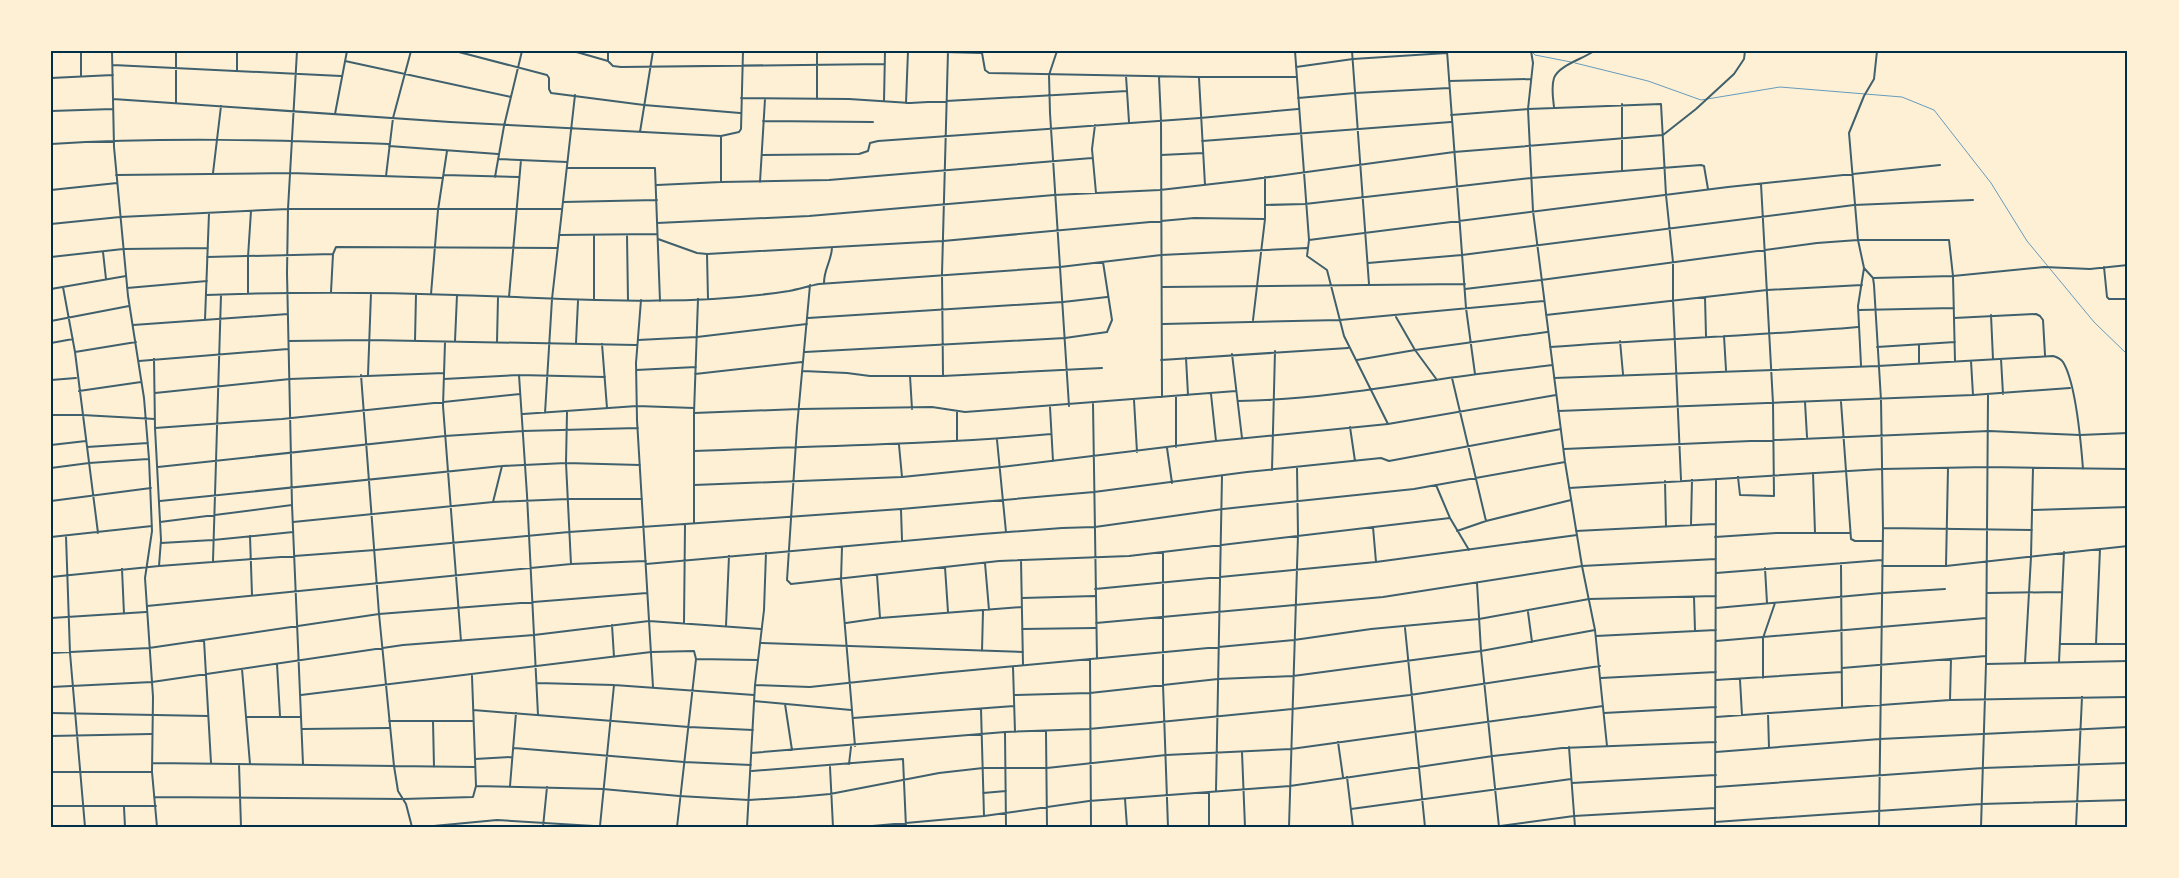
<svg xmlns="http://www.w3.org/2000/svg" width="2179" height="878" font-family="'Open Sans',sans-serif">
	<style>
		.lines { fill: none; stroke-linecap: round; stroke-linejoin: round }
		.stream { stroke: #669bbc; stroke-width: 1 }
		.minor { stroke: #3f606c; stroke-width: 2 }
		.neatline { fill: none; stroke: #003049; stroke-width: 2 }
	</style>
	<rect width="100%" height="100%" fill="#fdf0d5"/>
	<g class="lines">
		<path class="stream" d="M1532,52l3,3 36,7
			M1575,63l73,18 53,19 79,-13 122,10 32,13 57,73 36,58 67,81 34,33"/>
		<path class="minor" d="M81,51v25
			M112,51l2,96 14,149 16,102 5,61 3,72 -7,47 8,119 -1,75 5,55
			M297,51l-9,158 -1,64 5,232 11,259
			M455,51l92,24 2,3v11l2,4 93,12 96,8
			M573,51l35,10 5,5 8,1 264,-3
			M817,51v48
			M906,51l76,2 3,17 4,3 210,4h97
			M948,51l-6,223 1,102 159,-8
			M1057,51l-8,24 1,38 19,293
			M1295,51l14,189
			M1352,51l17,233
			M1447,51l19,257 9,66
			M1531,51l2,12 -5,46 5,102 32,251 17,104 13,64 12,116
			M1877,51l-3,28 -10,17 -15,37 9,107 6,28 9,10 1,7 7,115 2,128 -4,299
			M345,61l166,36
			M608,61v-10
			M113,65l228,11
			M1296,67l57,-8 94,-6
			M237,71v-20
			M1126,76l1,15
			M1159,77l2,44 1,276
			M51,78l62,-3
			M1199,78l6,107
			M1449,81l82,-2
			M741,98l108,1 61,4 217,-12 2,31
			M1298,98l57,-5 94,-5
			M113,99l337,23 271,14 18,-4 2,-3 2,-78
			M884,101l1,-50
			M176,103v-52
			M906,103l2,-52
			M1554,107c-1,-9 -3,-20 0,-29 5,-13 29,-19 40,-27
			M51,111l62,-2
			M335,114l12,-63
			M1451,115l77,-6 133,-5 5,91 7,67v38l8,180
			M763,121l110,1
			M1095,125l-3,24 4,44
			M640,132l13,-81
			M1202,141l249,-19
			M51,144c113,-7 225,-4 338,0
			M389,146l109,8
			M762,155l97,-1 9,-3 2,-8 8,-2 322,-23 98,-9
			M1161,155l42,-2
			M498,159l69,3
			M567,168h88l5,133
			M1622,170v-66
			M213,173l8,-67
			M116,175l174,-2 153,5
			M444,175l75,2
			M386,176l7,-58 18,-67
			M495,177l9,-51 18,-75
			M721,182v-46
			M760,182l5,-83
			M657,185l64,-3 108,-2 263,-22
			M51,190l66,-7
			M563,202l94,-2
			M1265,205l40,-1 226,-26 170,-13 3,1 4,23
			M657,223l152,-7 245,-21 106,-5 87,-10 207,-28 209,-17 33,-26 38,-35 10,-15 1,-8
			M51,224l69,-7 168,-8h274
			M559,235l98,-1
			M627,235l1,65
			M658,239l39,14 10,1 236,-13 251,-23 71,1
			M103,252l3,27
			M707,254l1,45
			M51,257l72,-8 85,-1
			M207,257l126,-3
			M1368,263l94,-8 392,-50 119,-5
			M2104,267l3,30 2,2h19
			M1873,278l80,-2 91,-9 46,2 38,-4
			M824,283c0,-14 7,-21 8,-35
			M810,285l-13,142 -10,153 4,4 208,-23 130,-5 321,-38
			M63,287l12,65 23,181
			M1162,287l303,-3
			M127,288l80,-7
			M51,289l75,-13
			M1465,289l76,-9 276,-37 41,-3h91l4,36 2,85
			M331,292l2,-38 3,-7 222,1
			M248,293v-36l3,-46
			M431,294l7,-84 9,-59
			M206,295c84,-3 167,-3 250,0 111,3 223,13 333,-4 10,-2 20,-5 30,-7l241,-17 101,-12 146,-7
			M509,297l12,-137
			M1705,297l1,39
			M594,300v-65
			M641,300l-5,63 1,57 16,267
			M1859,310l95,-2
			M1546,315l221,-25 95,-5
			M1991,315l2,44
			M1396,317l19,33 22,30
			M808,318l255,-16 44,-5
			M1954,318l82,-4 4,2 3,4 2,35
			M205,320l4,-107
			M1253,320l12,-101v-42
			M51,321l78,-15
			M1163,324l177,-4 204,-19
			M133,325l155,-11
			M1724,336l2,34
			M638,340l59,-3 110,-13
			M289,341l80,-1 267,5
			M415,341l1,-47
			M455,341l2,-46
			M1620,341l3,33
			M445,342l-2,64 18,235
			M497,342l1,-45
			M51,343l22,-4
			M576,343l2,-42
			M602,344l5,64
			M1919,345v18
			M1550,347c103,-8 206,-11 308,-20
			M1877,347l78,-5
			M75,352l61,-10
			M805,352l260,-14 42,-6 5,-12 -9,-58
			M1232,354l10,84
			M1186,358l2,37
			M154,359l1,69 6,112 -2,26
			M2001,359l2,35
			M1161,360l187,-12
			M1357,360l58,-10 132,-18
			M139,361l149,-12
			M1971,361l2,34
			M1861,365l-3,-59 6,-38
			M636,370l60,-3
			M803,371l44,2 23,3h73
			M695,374l107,-12
			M361,375l18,239 15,152 4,25 8,13 6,23
			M368,375l3,-82
			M519,375l8,120 11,220
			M910,376l2,33
			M1452,378l34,143
			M1554,378l324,-12 175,-10c4,1 7,2 10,6 13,21 18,81 20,107
			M444,379l75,-4 86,2
			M51,380l25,-2
			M79,391l62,-9
			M155,393l135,-14 154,-6
			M1211,394l5,47
			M1176,396v51
			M1134,400l3,52
			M1238,401c66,-1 131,-11 197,-21 39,-6 78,-10 117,-15
			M1805,402l2,35
			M1841,402l10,137 4,2h27
			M1093,404l4,255
			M1050,407l3,54
			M957,411v30
			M1558,411l415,-16 97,-7
			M567,412l-1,51 5,101
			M545,413l7,-114 23,-204
			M694,413l105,-4 133,-2 33,5 271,-21
			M523,414l114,-8 57,2
			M51,415h31l73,4
			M1388,424l-44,-88 -17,-66 -20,-14 2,-16 419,-53 212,-22
			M1350,427l5,34
			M155,428l127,-9 238,-25
			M2127,433l1,32
			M997,440l9,92
			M51,445l35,-4
			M899,445l3,32
			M87,447l61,-4
			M1167,448l5,35
			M1564,449l425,-18 91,4 48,-2
			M694,451c119,-5 238,-6 357,-17
			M158,467l287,-31 78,-5 115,-3
			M51,468l38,-5 59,-4
			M1272,470l3,-119
			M1813,473l2,60
			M1738,477l2,18 34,1 -1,-93 -12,-219
			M1665,481l1,46
			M694,485l208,-8 99,-10 215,-26 172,-17 168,-29
			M1436,485l14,33 19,32
			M1569,488l313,-19 106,-2 140,2
			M51,501l100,-13
			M160,501l342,-35 64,-3 74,2
			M493,502l9,-36
			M901,510l1,30
			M2033,510l95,-3
			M160,522l132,-17
			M293,522l200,-20 75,-3h74
			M694,523v-110l4,-114
			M1691,525l1,-45
			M1373,527l3,35
			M1883,528l149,2
			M1457,531l29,-10 85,-21
			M1576,531l139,-7
			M66,536l4,117 15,174
			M250,536l2,59
			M51,537l101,-11
			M1715,537l61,-4h74
			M161,543l52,-3 80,-8
			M842,547l-1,33 14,166
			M1163,552v133l5,142
			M1021,560l2,105
			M213,561l8,-266
			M985,563l4,47
			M1841,563l1,143
			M646,564l336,-30 80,-6 33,-1 128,-18 191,-20 151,-27
			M1882,566h64l182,-20
			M1946,566l2,-98
			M945,567l3,45
			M1765,568l2,35
			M122,569l2,45
			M1716,573l166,-13
			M877,575l3,43
			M51,577l108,-11 216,-16 194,-18 332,-23 193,-17 153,-20 134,-14 8,3 172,-32
			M1477,583l4,68 18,176
			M1095,589l281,-27 201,-27
			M1987,593l75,-1
			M1694,597l1,34
			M1022,598l73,-2
			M147,606l424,-42 75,-3
			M1716,608l166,-15 63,-4
			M1528,612l4,30
			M51,618l95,-6
			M684,623l1,-98
			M846,623l34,-5 142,-11
			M1096,623l287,-26 199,-31 134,-7
			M612,625l2,32
			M726,626l3,-70
			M1405,628l20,199
			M1022,629l73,-1
			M1596,636l120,-6
			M204,640l7,123
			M1716,641l270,-23
			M761,643l262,9
			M2060,644h68
			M2096,644l4,-95
			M982,651l1,-40
			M51,653l98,-5 230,-34 268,-21
			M696,659l62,1
			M1090,659l1,168
			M2059,662l5,-110
			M2025,663l6,-106 2,-89
			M277,664l3,52
			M1986,664l142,-3
			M1013,667l2,65
			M1842,668l144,-12
			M242,669l8,95
			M1601,678l115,-6
			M1763,678v-40l12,-35
			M1716,680l126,-8
			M1740,680l2,35
			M537,683l77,2 140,10
			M755,685l55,2 131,-14 353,-33 77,-11 108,-10 110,-20 127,-3
			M51,687l101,-5 251,-37 131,-10 115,-14 112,8
			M301,695l350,-43 43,-1 2,8 -19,168
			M1015,695l75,-2 128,-14 75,-3 188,-25 114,-21
			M1950,700l1,-41
			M754,701l97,9
			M785,704l7,46
			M981,709l3,107
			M473,710l216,17 64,3
			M51,713l157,3
			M1604,713l112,-6
			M1768,713l1,35
			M247,717h54
			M1716,717l234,-17 178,-3
			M853,718l161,-12
			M389,721h83
			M433,721l1,46
			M302,729l87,-1
			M1005,732l1,95
			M1046,732l1,95
			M51,736l100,-2
			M1338,742l5,35
			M1569,747l6,80
			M514,748l170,14 67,3
			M1242,752l3,75
			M1716,752l164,-13 248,-12
			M751,753l254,-21 84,-3 203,-20 118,-14 190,-29
			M475,759l37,-2
			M152,763l323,4
			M239,764l2,63
			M849,764l2,-17
			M830,767l3,60
			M752,771l151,-12 3,68
			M51,772h100
			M1347,777l6,50
			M1572,783l144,-8
			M476,786l127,3 76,7 70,4 48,-3 33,-3 109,-21 44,-5h64l119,-13 125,-6 312,-43
			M510,786l6,-73
			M1716,787l267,-19 145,-5
			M1216,791l6,-315
			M983,793l23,-2
			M154,797l249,2 70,-2 3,-11 -4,-110
			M1125,799l2,28
			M51,806h105
			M124,807l1,20
			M1351,809l220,-30
			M1715,822l266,-18 147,-4
			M600,826l14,-141
			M423,827l74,-7 113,7
			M543,827l4,-40
			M747,827l8,-142 9,-75 2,-57
			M861,827l123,-11 105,-15 201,-15 203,-30 69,-8 154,-6
			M1209,827v-35
			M1289,827l9,-292 -1,-68
			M1493,827l81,-11 141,-8
			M1715,827l1,-348
			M1981,827l5,-163 2,-269
			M2076,827l6,-130"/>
	</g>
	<rect width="2179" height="878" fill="none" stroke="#fdf0d5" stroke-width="105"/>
	<rect x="52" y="52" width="2074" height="774" class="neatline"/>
</svg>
